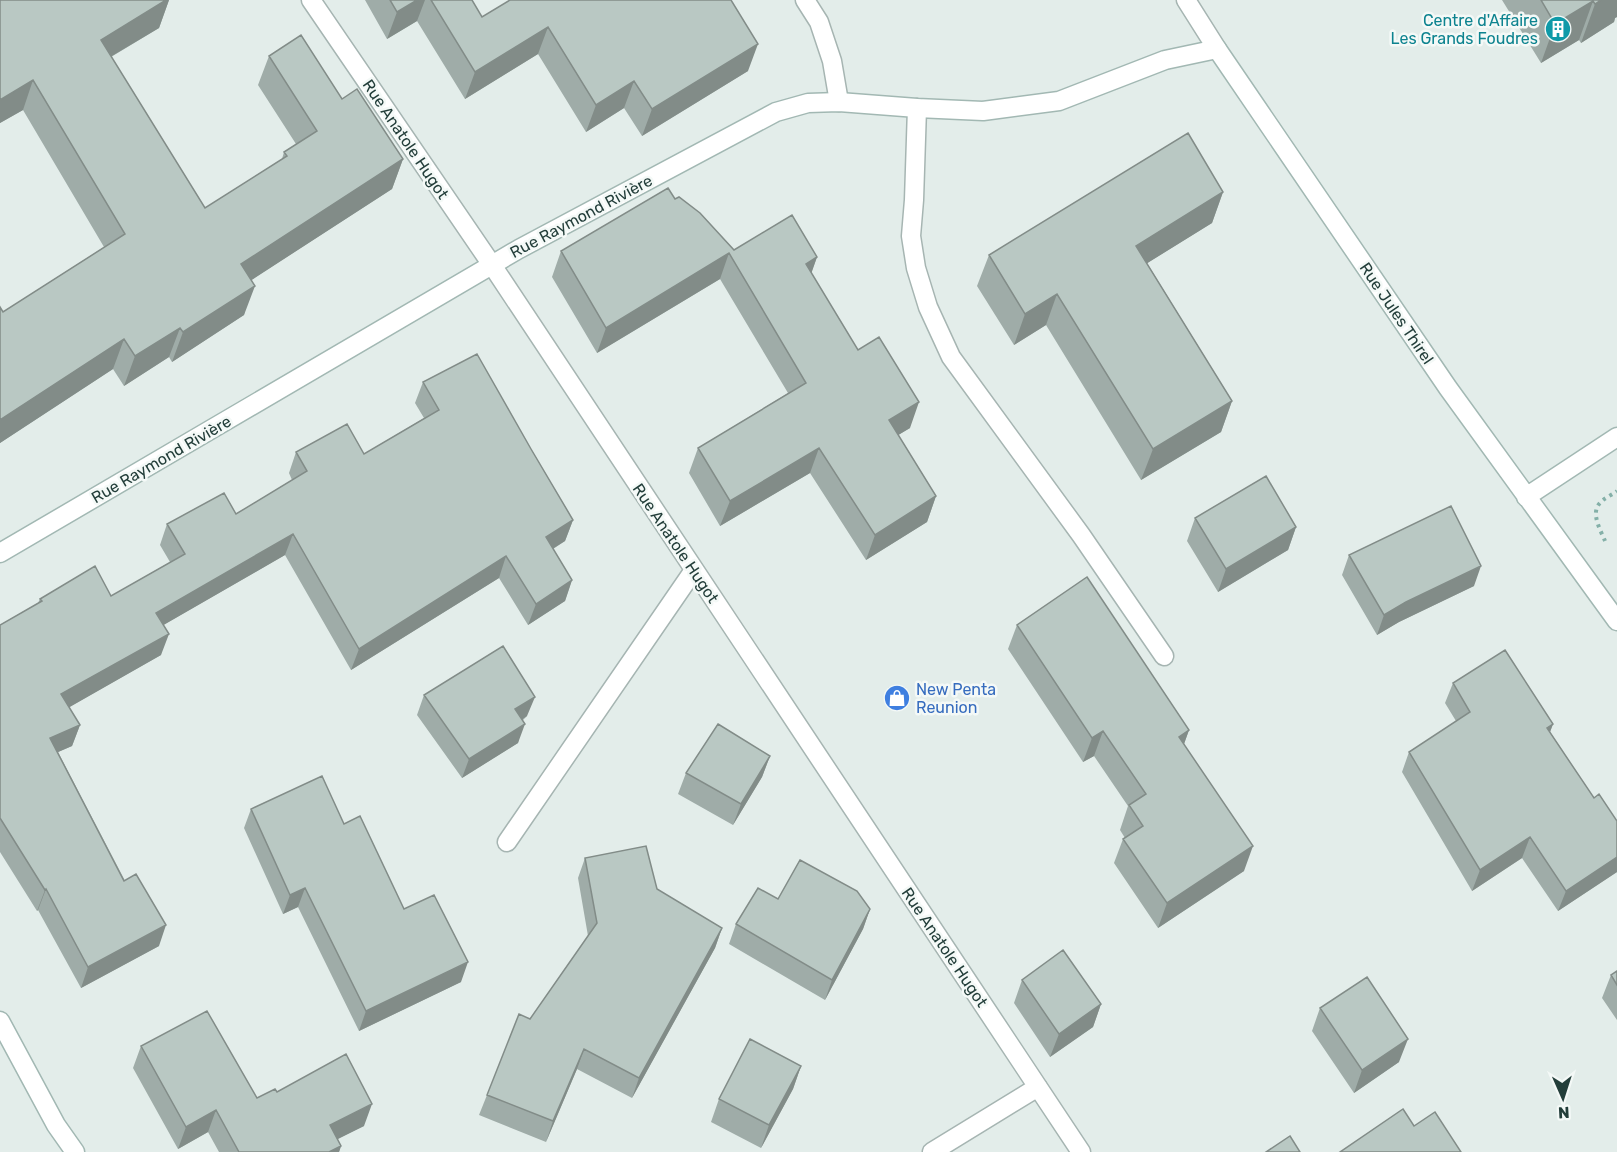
<svg xmlns="http://www.w3.org/2000/svg" width="1617" height="1152" font-family="Rubik,sans-serif">
	<style>
		.lines { fill: none; stroke-linecap: round; stroke-linejoin: round }
		.lane-casing { stroke: #a6b5b2; stroke-width: 21 }
		.street-casing { stroke: #a6b5b2; stroke-width: 21 }
		.secondary-casing { stroke: #a2b8b3; stroke-width: 21 }
		.path { stroke: #84b0a8; stroke-width: 4; stroke-dasharray: 3 4.5; stroke-linecap: butt }
		.lane { stroke: #fff; stroke-width: 18 }
		.street { stroke: #fff; stroke-width: 18 }
		.secondary { stroke: #fff; stroke-width: 18 }
		.wall { fill: #9faca8 }
		.shaded-wall { fill: #828c88 }
		.building { fill: #b9c8c3; stroke: #828c88; stroke-width: 1.5 }
		.labels { text-anchor: middle; stroke-width: 5; stroke-linejoin: round; paint-order: stroke }
		.culture-label { font-size: 16px; fill: #0d838f; stroke: #f4f9f7; text-anchor: end }
		.street-label { font-size: 16px; fill: #233e3a; stroke: #f4f9f7 }
		.shop-label { font-size: 16px; fill: #366cbe; stroke: #f4f9f7; text-anchor: start }
	</style>
	<rect width="100%" height="100%" fill="#e3edea"/>
	<g class="lines">
		<g class="lane-casing">
			<path id="lane" d="M805,0l14,22 13,39 7,41
				M917,108l-3,92 -3,36 5,32 12,39 23,50 130,178 83,121"/>
		</g>
		<g class="street-casing">
			<path id="street" d="M311,0l181,265 589,887
				M1186,0l31,49
				M507,842l187,-272
				M932,1152l106,-65"/>
		</g>
		<g class="secondary-casing">
			<path id="secondary" d="M1526,497l91,-60
				M0,553l519,-304 257,-137 32,-9 31,-1 78,6 66,3 76,-10 106,-41 52,-11 231,339 169,233
				M0,1021l56,104 19,27"/>
		</g>
		<path class="path" d="M1605,541c-4,-10 -15,-28 -5,-38 4,-5 12,-8 17,-12"/>
		<use href="#lane" class="lane"/>
		<use href="#street" class="street"/>
		<use href="#secondary" class="secondary"/>
	</g>
	<path class="wall" d="M0,0h169l-10,28 -48,29 94,151 77,-49 2,-7 12,-8 -38,-59 11,-29 73,43 61,60 -11,30 -141,91 -7,35 -72,47 -3,-5 -45,29 -11,-17 -113,74v-136l3,5 101,-65 -81,-137 -23,13z
		M365,0h107l10,17 28,-17 238,71 -106,65 -18,-28 -38,24 -48,-78 -73,45 -48,-78 -30,18z
		M1502,0h115v17l-2,1 -1,4 -33,21 -2,-3 -38,23z
		M1223,192l-11,31 -65,40 85,138 -11,31 -80,48 -95,-155 -32,20 -37,-59 12,-31z
		M675,199l59,51 83,7 -6,16 47,77 52,78 -12,7 38,61 -9,26 -61,38 -56,-87 -90,53 -31,-53 9,-25 90,-55 -68,-114 -123,74 -45,-76 9,-26z
		M423,382l108,67 42,71 -8,21 -12,8 19,31 -7,21 -37,24 -29,-47 -148,92 -66,-115 -122,70 -2,30 -92,52 11,18 -8,21 -14,6 101,194 -78,42 -43,-78 -1,1 -37,-59v-227l38,-22 2,-4 71,-3 59,-34 -10,-17 7,-21 69,-10 56,-34 -3,-7 7,-21 68,2 60,-36 -9,-15z
		M1195,518l101,9 -8,23 -70,42 -31,-51z
		M1349,555l125,31 -75,36 -22,13 -35,-60z
		M1017,625l172,105 -5,14 60,127 -86,57 -44,-65 9,-24 2,-1 -5,-8 8,-24 -34,-50 -11,6 -75,-113z
		M1453,683l100,41 -3,8 44,66 23,23v51l-59,39 -36,-53 -50,33 -70,-119 7,-20 47,-31 -11,-18z
		M424,695l103,21 -4,4 -5,23 -56,35 -45,-63z
		M770,756l-8,21 -29,48 -55,-31 8,-21z
		M251,809l93,15 60,85 57,73 -102,49 -61,-124 -15,7 -39,-86z
		M585,858l72,31 65,39 -7,20 -83,150 -55,-29 -31,73 -67,-27 8,-20 43,-76 58,-83 -10,-58z
		M778,899l92,10 -7,20 -38,71 -96,-56 7,-20z
		M1617,971v49l-15,-22 9,-23z
		M1022,980l79,24 -8,23 -43,30 -36,-54z
		M1320,1008l79,54 -45,31 -42,-62z
		M141,1046l116,52 20,-6 87,34 -27,13 4,7 -2,6h-120l-11,-20 -30,17 -45,-81z
		M801,1066l-8,23 -32,59 -50,-26 8,-23z"/>
	<path class="shaded-wall" d="M166,0h3l-10,28 -69,41 11,-29z
		M417,0h8l-8,21 -30,18 10,-27z
		M1601,0h16v17l-2,1 -1,4 -33,21 14,-39z
		M1593,1l-14,39 -38,23 14,-39z
		M548,27l-10,27 -73,45 10,-27z
		M758,44l-10,27 -106,65 10,-27z
		M33,80l-10,30 -23,13v-23z
		M634,81l-10,27 -38,24 10,-27z
		M403,159l-11,30 -162,105 11,-30z
		M1223,192l-11,31 -87,54 11,-31z
		M729,253l-9,26 -123,74 9,-25z
		M817,257l-9,26 -2,-19z
		M255,286l-11,29 -72,47 11,-30z
		M1057,294l-11,31 -32,20 11,-31z
		M180,328l-11,29 -45,29 11,-30z
		M124,339l-11,30 -113,74v-23z
		M1232,401l-11,31 -80,48 12,-31z
		M919,402l-9,26 -30,18 9,-26z
		M819,448l-9,25 -90,53 10,-25z
		M936,496l-9,26 -61,38 9,-25z
		M573,520l-8,21 -27,17 8,-21z
		M1296,527l-8,23 -70,42 8,-23z
		M293,534l-8,21 -137,79 8,-21z
		M506,556l-7,22 -148,92 8,-21z
		M1481,566l-7,20 -75,36 -22,13 7,-20 22,-13z
		M572,580l-7,21 -37,24 8,-21z
		M169,634l-8,21 -107,61 7,-22z
		M535,697l-8,19 -19,13 7,-20z
		M525,724l-7,19 -56,35 7,-19z
		M1553,724l-8,21 2,-17z
		M80,725l-8,21 -30,13 8,-21z
		M1189,730l-9,25 -1,-18z
		M1103,731l-9,25 -11,6 9,-24z
		M770,756l-8,21 -29,48 8,-21z
		M1530,837l-8,21 -50,33 8,-21z
		M1253,846l-9,25 -86,57 9,-25z
		M1617,857v15l-59,39 8,-20z
		M305,888l-7,19 -15,7 7,-19z
		M46,889l-8,21 -1,1 8,-21z
		M870,909l-7,20 -38,71 7,-20z
		M166,925l-7,21 -78,42 7,-21z
		M722,928l-7,20 -83,150 7,-20z
		M468,962l-7,20 -102,49 7,-20z
		M1101,1004l-8,23 -43,30 9,-23z
		M1408,1039l-9,23 -45,31 8,-23z
		M584,1049l-7,20 -31,73 7,-21z
		M801,1066l-8,23 -32,59 8,-23z
		M372,1104l-8,22 -42,21 8,-22z
		M216,1110l-8,22 -30,17 8,-22z
		M341,1146l-2,6h-10z"/>
	<path class="building" d="M0,0h166l-65,40 104,168 82,-52 -3,-4 33,-21 -48,-75 32,-21 41,64 15,-10 46,70 -162,105 14,22 -72,46 -3,-4 -45,28 -11,-17 -124,81v-113l3,5 122,-78 -92,-154 -33,20z
		M390,0h27l-20,12z
		M431,0h41l10,17 28,-17h221l27,44 -106,65 -18,-28 -38,24 -48,-78 -73,45z
		M1541,0h60l-6,4 -2,-3 -38,23z
		M1188,133l35,59 -87,54 96,155 -79,48 -96,-155 -32,20 -36,-59z
		M668,188l7,11 4,-2 21,16 34,37 58,-35 25,42 -11,7 52,86 21,-13 40,65 -30,18 47,76 -61,39 -56,-87 -89,53 -32,-53 108,-65 -77,-130 -123,75 -45,-77z
		M477,354l54,95 42,71 -27,17 26,43 -36,24 -30,-48 -147,93 -66,-115 -137,79 13,21 -108,60 19,31 -30,13 74,143 12,-7 30,51 -78,42 -42,-78 -1,1 -45,-72v-193l42,-24 -2,-2 55,-33 16,30 74,-42 -18,-30 57,-31 12,21 71,-43 -11,-19 51,-28 17,30 75,-44 -16,-28z
		M1266,476l30,51 -70,42 -31,-51z
		M1451,506l30,60 -75,36 -22,13 -35,-60z
		M1087,577l102,153 -10,7 74,109 -86,57 -44,-64 20,-13 -14,-21 17,-11 -43,-63 -11,7 -75,-113z
		M503,646l32,51 -20,12 10,15 -56,35 -45,-64z
		M1505,650l48,74 -6,4 47,70 5,-4 18,27v36l-51,34 -36,-54 -50,33 -71,-118 61,-40 -17,-29z
		M718,724l52,32 -29,48 -55,-31z
		M322,776l22,48 16,-8 44,93 30,-14 34,67 -102,49 -61,-123 -15,7 -39,-86z
		M646,846l11,43 65,39 -83,150 -55,-29 -31,72 -66,-26 32,-81 11,5 67,-96 -12,-65z
		M800,860l57,31 13,18 -38,71 -96,-56 22,-36 20,11z
		M1063,950l38,54 -42,30 -37,-54z
		M1617,971v14l-6,-10z
		M1367,977l41,62 -46,31 -42,-62z
		M207,1011l50,87 18,-9 2,3 69,-38 26,50 -42,21 11,21 -12,6h-90l-23,-42 -30,17 -45,-81z
		M750,1039l51,27 -32,59 -50,-26z
		M1403,1109l11,17 21,-14 26,40h-121z
		M1290,1136l10,16h-34z"/>
	<defs>
		<g id="building-disc" transform="scale(1.35)"><circle r="9.5" fill="#0f9aa8" stroke="#f4f9f7"/><path d="M-4-6H4V6H1V3H-1V6H-4ZM-2.5-4.3h1.7v1.8h-1.7ZM.8-4.3h1.7v1.8H.8ZM-2.5-1h1.7V.8h-1.7ZM.8-1h1.7V.8H.8Z" fill="#fff"/></g>
		<g id="shop-disc" transform="scale(1.35)"><circle r="9.5" fill="#3f7fe0" stroke="#f4f9f7"/><path d="M-5-2.5h2.3a2.7 3.5 0 0 1 5.4 0H5L5.5 6h-11ZM-1.5-2.5h3a1.5 2.3 0 0 0-3 0Z" fill="#fff"/></g>
	</defs>
	<g fill-rule="evenodd">
		<use href="#building-disc" x="1558" y="29"/>
		<use href="#shop-disc" x="897" y="698"/>
	</g>
	<g class="labels">
		<g class="culture-label">
			<text x="1538" y="26">Centre d'Affaire<tspan x="1538" dy="18">Les Grands Foudres</tspan></text>
		</g>
		<g class="street-label">
			<text transform="translate(406 139) rotate(56)" y="6">Rue Anatole Hugot</text>
			<text transform="translate(581 216) rotate(-28)" y="6">Rue Raymond Rivière</text>
			<text transform="translate(1397 313) rotate(56)" y="6">Rue Jules Thirel</text>
			<text transform="translate(161 459) rotate(-30)" y="6">Rue Raymond Rivière</text>
			<text transform="translate(676 543) rotate(56)" y="6">Rue Anatole Hugot</text>
			<text transform="translate(945 947) rotate(56)" y="6">Rue Anatole Hugot</text>
		</g>
		<g class="shop-label">
			<text x="916" y="695">New Penta<tspan x="916" dy="18">Reunion</tspan></text>
		</g>
	</g>
	<g transform="translate(1563 1098) rotate(177)" stroke="#f4f9f7" stroke-width="4.5" paint-order="stroke">
	<path d="M0-4.5L10 22L0 15L-10 22Z" fill="#233e3a"/>
	<text y="-9" font-size="16" font-weight="bold" text-anchor="middle" fill="#233e3a">N</text>
	</g>
</svg>
